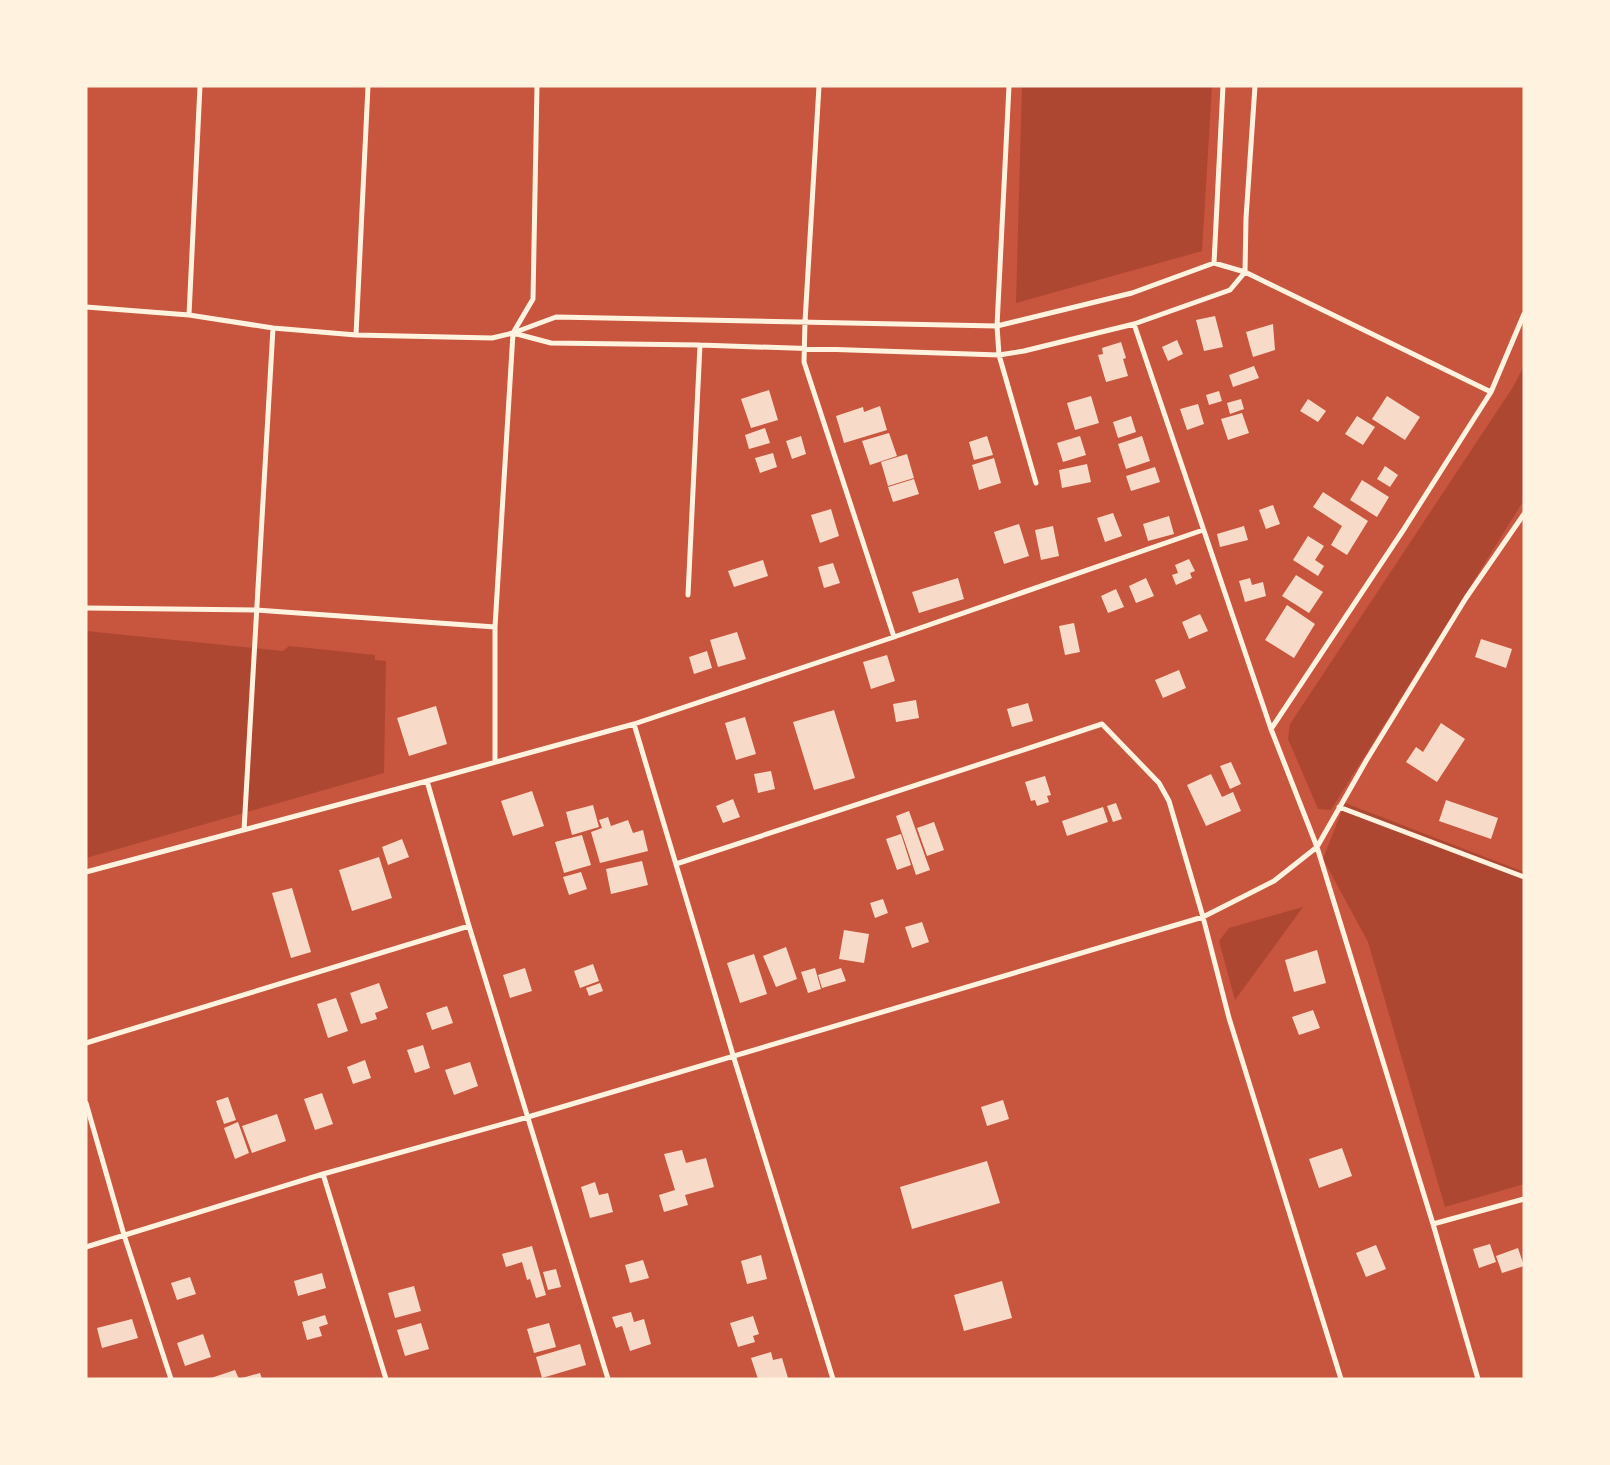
<svg xmlns="http://www.w3.org/2000/svg" width="1610" height="1465" font-family="'Work Sans',sans-serif">
	<style>
		.green { fill: #ae4732 }
		.building { fill: #f7dbc8 }
		.lines { fill: none; stroke-linecap: round; stroke-linejoin: round }
		.minor { stroke: #fff3e0; stroke-width: 5 }
	</style>
	<rect width="100%" height="100%" fill="#c8553d"/>
	<path class="green" d="M1022,86h190l-10,165 -186,52z
		M1524,366v134l-193,310 -13,-1 -30,-70 2,-15 223,-337z
		M86,631l197,20 6,-5 86,9v5l11,1 -2,112 -298,85z
		M1345,803l179,69v312l-79,23 -77,-265 -45,-83z
		M1303,907l-68,93 -16,-59 10,-13z"/>
	<path class="building" d="M1215,316l8,31 -19,4 -8,-31z
		M1273,324l2,26 -22,7 -7,-25z
		M1177,340l6,14 -15,7 -6,-14z
		M1121,342l5,16 -3,1 5,17 -22,6 -8,-27 5,-1 -1,-6z
		M1254,366l5,12 -26,9 -4,-12z
		M769,390l9,30 -27,8 -10,-29z
		M1219,391l3,10 -13,4 -3,-10z
		M1091,396l8,27 -24,7 -8,-27z
		M1387,396l33,21 -15,23 -33,-21z
		M1241,399l3,10 -14,5 -3,-11z
		M1308,399l18,12 -8,11 -18,-11z
		M1198,404l6,20 -17,6 -7,-21z
		M880,406l7,24 -43,13 -8,-27 27,-9 1,5z
		M1242,413l7,20 -21,7 -7,-21z
		M1131,416l5,16 -18,6 -5,-16z
		M1357,416l18,11 -12,18 -18,-11z
		M765,428l5,15 -21,6 -4,-14z
		M889,433l8,23 -27,9 -8,-24z
		M801,436l5,18 -14,5 -6,-18z
		M987,436l6,19 -19,5 -5,-18z
		M1080,436l6,19 -23,7 -6,-19z
		M1142,436l8,25 -24,8 -8,-25z
		M773,453l4,14 -17,6 -5,-15z
		M907,454l7,24 -26,8 -7,-24z
		M994,458l7,25 -22,7 -7,-25z
		M1087,464l4,18 -29,6 -3,-18z
		M1385,466l13,9 -8,12 -13,-8z
		M1155,467l5,15 -29,9 -5,-15z
		M914,479l5,15 -26,8 -5,-15z
		M1362,480l27,17 -12,20 -27,-17z
		M1323,492l45,29 -21,34 -16,-10 11,-19 -29,-19z
		M1273,505l7,19 -14,5 -7,-19z
		M831,509l8,27 -19,7 -9,-28z
		M1113,513l9,23 -17,6 -8,-24z
		M1169,516l5,18 -26,7 -5,-17z
		M1019,524l10,32 -25,8 -10,-32z
		M1053,526l6,30 -18,4 -6,-30z
		M1244,526l4,14 -28,7 -3,-13z
		M1308,536l16,10 -9,14 9,6 -6,10 -25,-16z
		M1189,559l6,12 -5,2 2,5 -16,7 -4,-10 6,-2 -3,-8z
		M763,560l5,16 -34,11 -6,-16z
		M833,563l7,20 -16,5 -6,-21z
		M1296,575l27,17 -14,21 -27,-17z
		M958,578l6,21 -45,14 -7,-21z
		M1146,578l8,18 -18,7 -7,-17z
		M1250,578l2,7 11,-3 3,14 -21,6 -6,-21z
		M1116,589l8,18 -16,6 -7,-17z
		M1287,605l28,19 -21,34 -29,-18z
		M1200,614l8,17 -19,8 -7,-17z
		M1074,623l6,29 -15,3 -6,-29z
		M737,632l9,27 -28,8 -8,-27z
		M1481,639l31,10 -6,19 -31,-11z
		M707,651l5,17 -18,6 -5,-17z
		M887,655l8,26 -24,8 -8,-27z
		M1179,670l7,18 -23,10 -8,-18z
		M916,700l3,18 -23,4 -3,-18z
		M1028,703l5,18 -21,6 -5,-18z
		M436,706l11,38 -38,12 -12,-38z
		M834,710l21,68 -41,12 -21,-68z
		M745,717l11,37 -20,6 -11,-37z
		M1441,723l24,16 -28,43 -31,-20 10,-15 7,5z
		M1231,762l10,22 -11,5 -10,-23z
		M771,771l4,18 -17,4 -4,-19z
		M1211,774l11,23 11,-5 8,19 -35,15 -19,-41z
		M1045,776l6,19 -4,1 2,6 -12,4 -2,-6 -4,1 -6,-19z
		M532,791l12,35 -31,10 -12,-35z
		M733,799l7,18 -17,6 -7,-17z
		M1446,800l52,18 -7,21 -52,-18z
		M1116,803l6,16 -9,3 -6,-16z
		M593,805l6,22 -27,8 -6,-23z
		M1103,807l5,15 -41,14 -5,-15z
		M909,811l21,59 -14,5 -20,-59z
		M608,817l3,9 17,-6 5,13 10,-3 5,21 -48,12 -9,-31 11,-4 -3,-8z
		M934,822l10,28 -17,6 -10,-28z
		M901,834l10,31 -14,5 -11,-31z
		M582,835l9,30 -27,8 -9,-31z
		M402,839l7,18 -21,8 -6,-18z
		M379,857l13,41 -40,13 -13,-41z
		M642,861l6,24 -37,9 -5,-25z
		M581,872l6,17 -18,6 -6,-18z
		M292,888l19,64 -20,6 -19,-65z
		M883,899l5,14 -13,5 -5,-15z
		M922,922l7,20 -17,6 -7,-21z
		M844,930l25,4 -5,29 -25,-4z
		M786,947l11,32 -21,8 -13,-31z
		M1317,950l9,33 -32,9 -9,-32z
		M754,954l13,40 -27,9 -13,-40z
		M593,964l6,17 -19,7 -6,-17z
		M525,968l7,23 -22,7 -7,-23z
		M815,968l6,21 -13,4 -7,-21z
		M841,968l5,13 -24,7 -4,-13z
		M379,983l9,25 -13,5 2,6 -16,5 -11,-31z
		M600,983l3,8 -14,5 -3,-8z
		M336,998l12,33 -20,7 -11,-34z
		M447,1006l6,17 -21,7 -6,-17z
		M1313,1010l7,18 -21,7 -7,-18z
		M423,1045l7,23 -15,5 -8,-23z
		M365,1060l6,18 -18,6 -6,-17z
		M470,1062l8,24 -24,9 -9,-25z
		M322,1093l11,31 -18,6 -11,-31z
		M228,1097l8,23 -12,4 -8,-23z
		M1003,1100l6,19 -22,7 -6,-19z
		M277,1114l9,27 -34,12 -10,-27z
		M238,1122l11,31 -14,6 -11,-31z
		M1342,1148l10,28 -33,12 -10,-29z
		M682,1150l4,13 20,-5 8,29 -29,8 3,10 -24,7 -5,-17 16,-5 -11,-36z
		M987,1161l13,42 -88,26 -12,-42z
		M595,1182l4,13 9,-2 5,19 -23,6 -9,-31z
		M1490,1244l6,18 -17,6 -6,-19z
		M1376,1245l10,24 -20,8 -10,-24z
		M532,1246l14,49 -10,3 -6,-19 -3,1 -5,-18 -16,5 -4,-13z
		M1518,1248l6,18 -22,7 -6,-17z
		M761,1255l6,24 -20,5 -6,-23z
		M643,1260l6,18 -19,5 -5,-18z
		M556,1269l5,18 -13,3 -5,-18z
		M322,1273l4,15 -28,8 -4,-15z
		M190,1277l6,17 -19,6 -6,-17z
		M1002,1281l10,37 -48,13 -10,-36z
		M414,1286l7,25 -26,7 -7,-25z
		M631,1312l3,10 10,-3 7,25 -21,7 -8,-25 -6,2 -4,-11z
		M325,1315l3,9 -9,3 3,9 -15,4 -5,-18z
		M753,1316l6,18 -6,2 2,6 -17,5 -8,-24z
		M132,1319l6,19 -36,10 -5,-20z
		M421,1323l8,26 -24,7 -8,-26z
		M549,1323l7,24 -22,6 -7,-24z
		M203,1334l8,23 -26,9 -8,-23z
		M580,1344l6,21 -44,13 -6,-21z
		M771,1352l2,8 9,-2 6,20 -30,1 -7,-21z
		M235,1370l4,9h-28v-1z
		M260,1373l2,6h-19l-1,-1z"/>
	<g class="lines">
		<path class="minor" d="M819,86l-14,236 -1,40 90,275
			M1009,86l-12,240 2,29 37,128
			M1214,263l9,-177
			M86,307l103,8 84,13 83,7 136,3 21,-5 43,-16 441,9 135,-33 82,-30 31,9 246,120
			M189,315l11,-229
			M1134,324l137,405 46,118 116,377 45,155
			M513,333l38,10 149,2 299,10 25,-4 110,-27 96,-34 15,-18 1,-54 9,-132
			M356,335l12,-249
			M688,595l12,-250
			M86,608l170,2 239,17
			M634,724l99,331 100,324
			M1271,729l133,-200 87,-137 33,-78
			M495,762v-135l18,-294 20,-34 4,-213
			M427,781l42,145 139,453
			M1339,807l185,70
			M244,830l29,-502
			M676,864l426,-140 57,59 10,18 34,116 26,101 112,361
			M86,872l341,-91 207,-57 260,-87 309,-107
			M86,1043l383,-117
			M86,1103l38,132 47,144
			M323,1174l63,205
			M1433,1224l91,-25
			M86,1247l237,-73 205,-57 675,-200 71,-36 43,-34 49,-86 100,-163 58,-84"/>
	</g>
	<rect width="1610" height="1465" fill="none" stroke="#fff3e0" stroke-width="175"/>
</svg>
